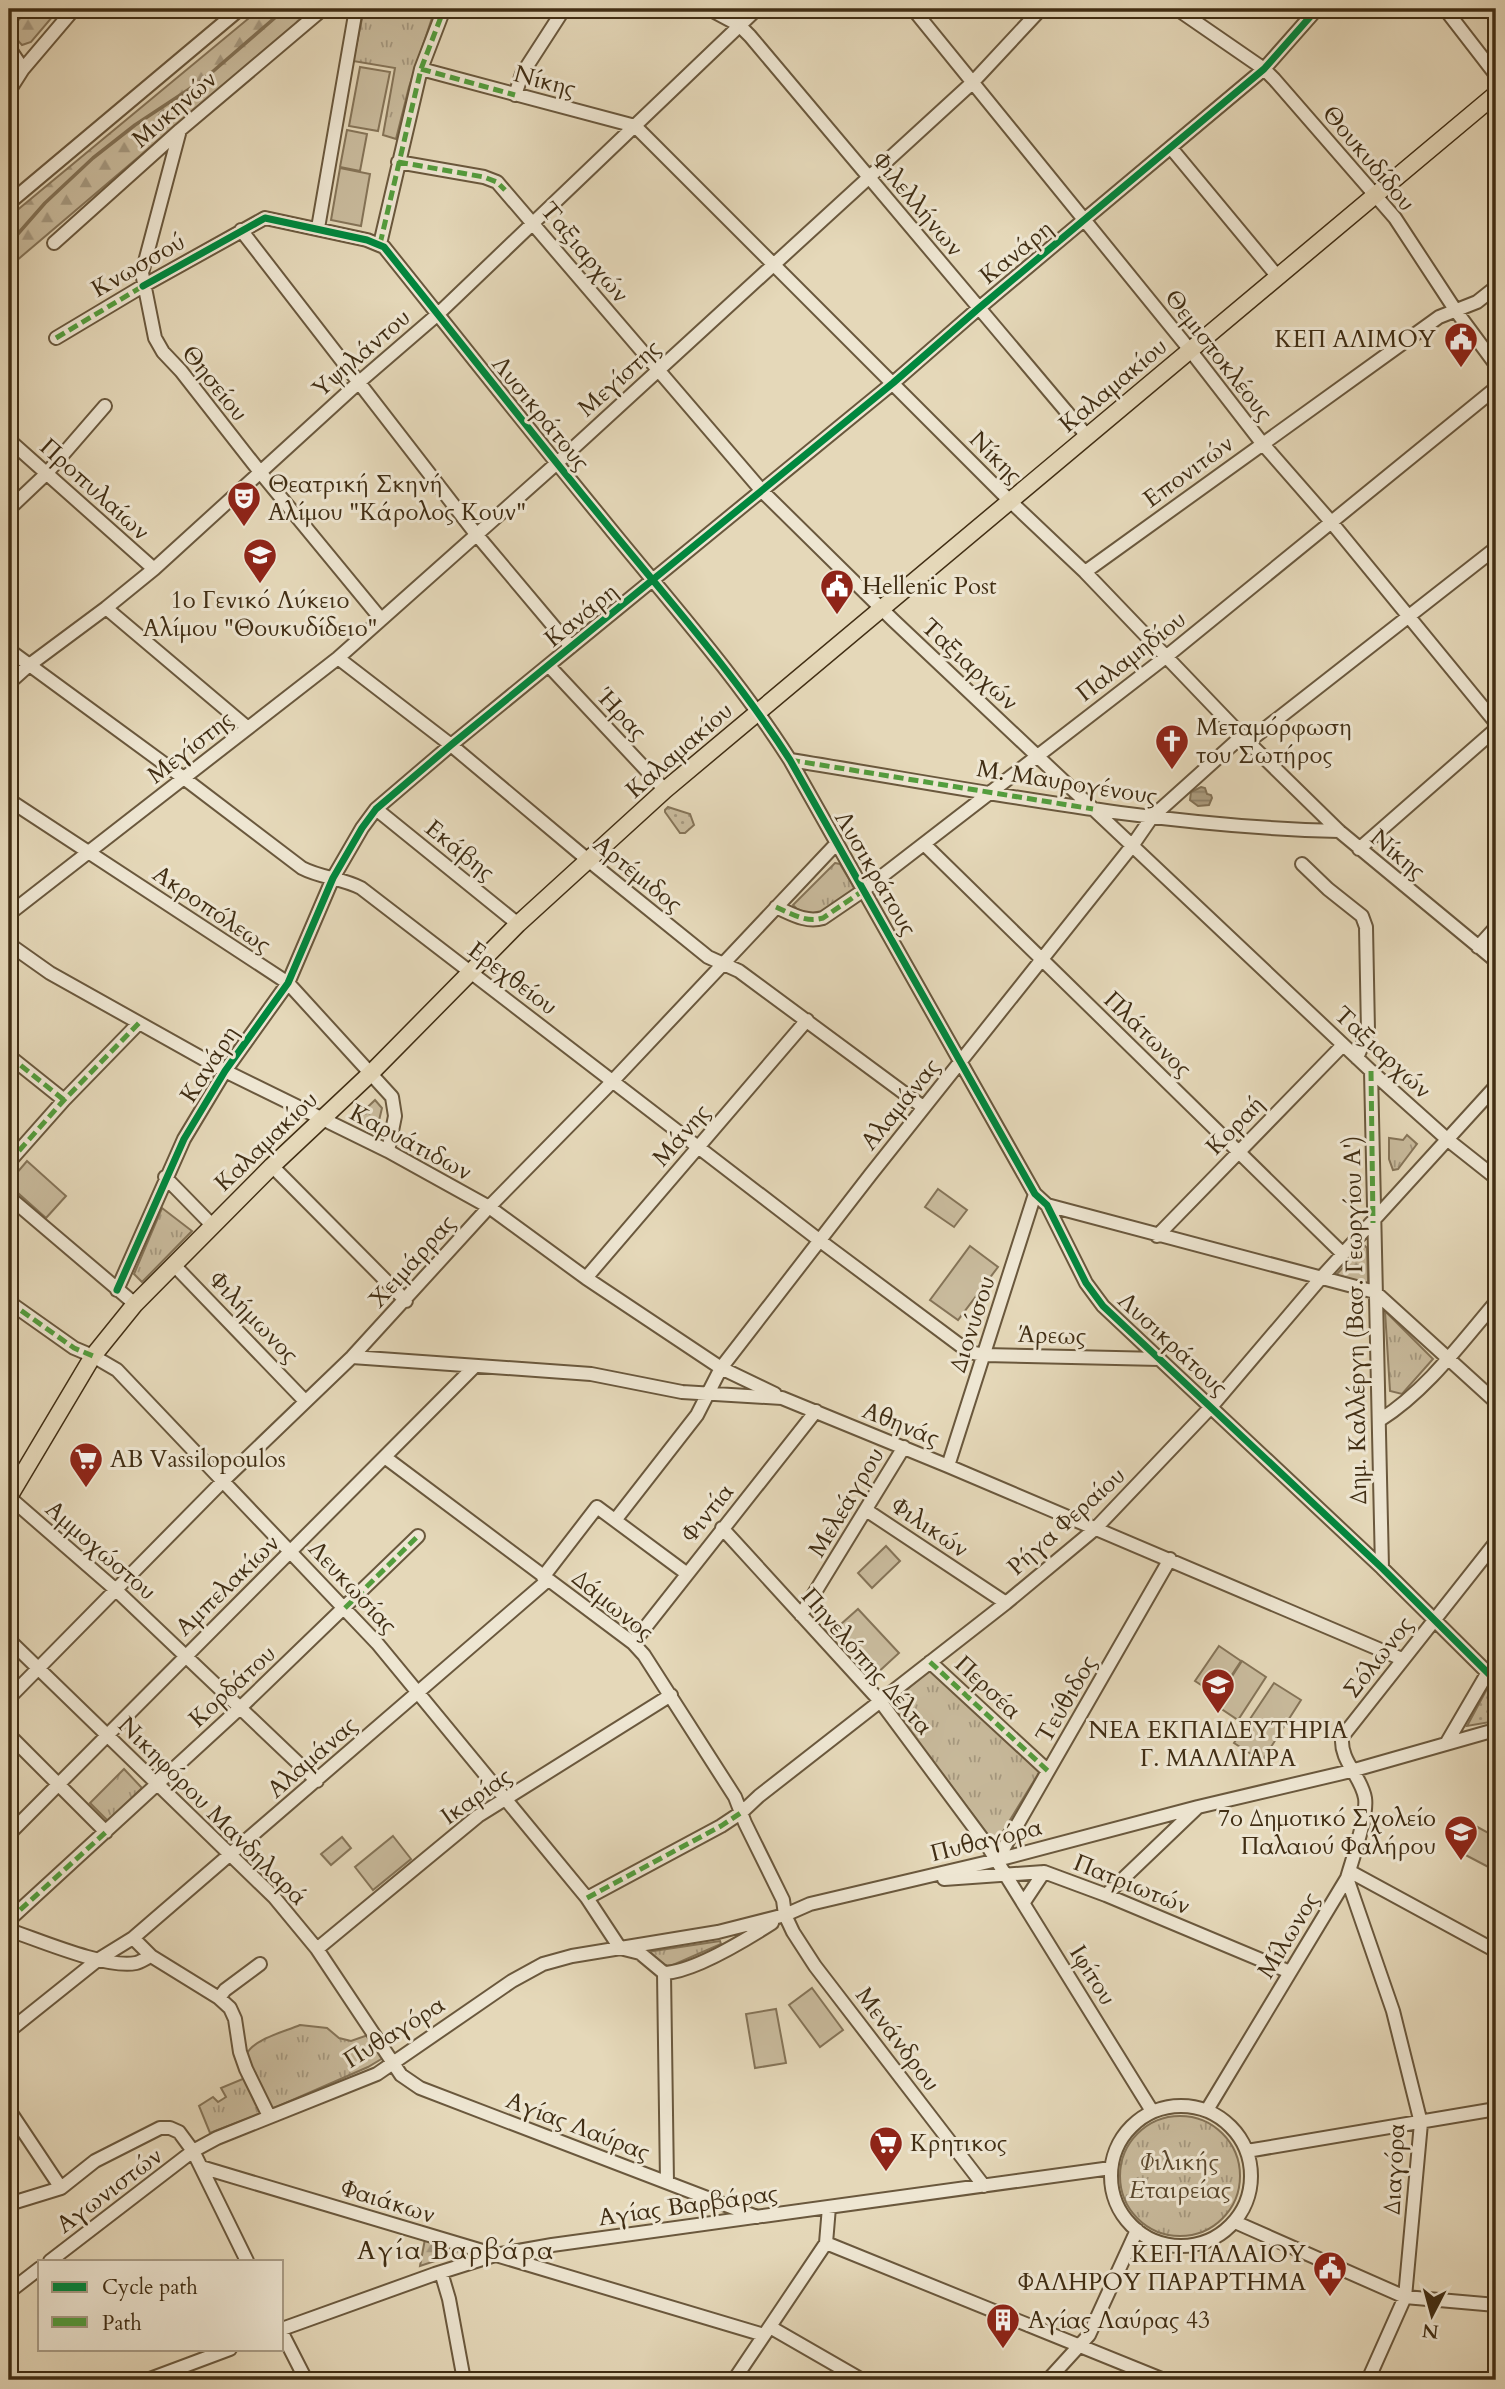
<svg xmlns="http://www.w3.org/2000/svg" width="1505" height="2389" font-family="Cardo,serif">
	<style>
		.grass { fill: url(#grass-dots); stroke: #857458; stroke-width: 2 }
		.forest { fill: url(#forest-firs); stroke: #857458; stroke-width: 2 }
		.park { fill: url(#park-tufts); stroke: #857458; stroke-width: 2 }
		.pitch { fill: #c9bb9d; stroke: #857458; stroke-width: 2 }
		.water { fill: url(#water-rules); stroke: #827155; stroke-width: 2 }
		.lines { fill: none; stroke-linecap: round; stroke-linejoin: round }
		.stream { stroke: #827155; stroke-width: 3.5 }
		.minor-casing { stroke: #6a583d; stroke-width: 16 }
		.major-casing { stroke: #412e14; stroke-width: 19 }
		.minor { stroke: #eee6d2; stroke-width: 12 }
		.major { stroke: #e5d8b9; stroke-width: 16 }
		.quiet { stroke: #539d3d; stroke-width: 5; stroke-dasharray: 10 5; stroke-linecap: butt }
		.cycleway-casing { stroke: #eee6d2; stroke-width: 11 }
		.cycleway { stroke: #00873e; stroke-width: 7 }
		.labels { text-anchor: middle; stroke-width: 6; stroke-linejoin: round; paint-order: stroke }
		.street-label { font-size: 24px; fill: #412e14; stroke: #eee6d2 }
		.poi-label { font-size: 24px; fill: #412e14; stroke: #eee6d2; text-anchor: start }
		.park-label { font-size: 24px; font-style: italic; fill: #5c4a2f; stroke: #eee6d2 }
		.neighbourhood-label { font-size: 26px; letter-spacing: 2px; fill: #412e14; stroke: #eee6d2 }
	</style>
	<defs>
		<pattern id="grass-dots" width="8" height="8" patternUnits="userSpaceOnUse" patternTransform="scale(1.75)"><rect width="8" height="8" fill="#c9bb9d"/><path d="M2 2h.1M6 6h.1" fill="none" stroke="#a5987f" stroke-width="1.8" stroke-linecap="round"/></pattern>
		<pattern id="forest-firs" width="22" height="20" patternUnits="userSpaceOnUse" patternTransform="scale(1.75)"><rect width="22" height="20" fill="#c9bb9d"/><path d="M5 1l3.5 6h-7zM16 11l3.5 6h-7z" fill="#a5987f"/></pattern>
		<pattern id="park-tufts" width="24" height="20" patternUnits="userSpaceOnUse" patternTransform="scale(1.75)"><rect width="24" height="20" fill="#c9bb9d"/><path d="M3 7l-1-3M5 7V3M7 7l1-3M15 17l-1-3M17 17v-4M19 17l1-3" fill="none" stroke="#a5987f"/></pattern>
		<pattern id="water-rules" width="6" height="5" patternUnits="userSpaceOnUse" patternTransform="scale(1.75)"><rect width="6" height="5" fill="#ad9e81"/><path d="M0 2.5h6" fill="none" stroke="#8e8168"/></pattern>
	</defs>
	<rect width="100%" height="100%" fill="#e5d8b9"/>
	<filter id="stains"><feTurbulence type="fractalNoise" baseFrequency=".00286" numOctaves="4"/><feColorMatrix values="0 0 0 0 .2 0 0 0 0 .09 0 0 0 0 .02 0 0 0 .5 -.17"/></filter>
	<radialGradient id="worn" r=".72"><stop offset=".6" stop-color="#630" stop-opacity="0"/><stop offset="1" stop-color="#630" stop-opacity=".3"/></radialGradient>
	<path class="grass" d="M668,807l22,7 4,11 -9,8h-5l-15,-21v-2z
		M1488,1687l8,7v27l-29,5z"/>
	<path class="forest" d="M32,9h27l-28,33 -9,3c-15,-15 -5,-27 10,-36z
		M260,9h53l-304,258v-50z
		M1364,1245l3,3 1,33 -2,5 -31,-10z
		M425,2239l31,9 1,3 -1,3 -36,12z"/>
	<path class="park" d="M364,9h71l-26,78 -13,52 -13,-4 12,-67 -42,-7z
		M835,863l5,1 15,25 -39,27 -19,-7 -4,-4z
		M375,1100l7,8 -6,25 -23,-12z
		M1407,1135l10,9 -19,25 -5,1 -4,-11v-21l14,2z
		M162,1208l30,23 -50,51 -8,-8z
		M1385,1311l48,48 -31,35 -12,-3z
		M930,1670l4,1 106,100 -41,67 -7,2 -100,-133v-5z
		M124,1769l18,19 -34,33 -18,-18z
		M720,1941l1,3 -55,24 -19,-16z
		M300,2025l27,3 12,10 12,3 17,-6 15,23 -15,9 -96,42 -26,-54c7,-16 38,-23 54,-30z
		M245,2078l17,35 -52,20 -11,-27 14,-9 5,5 8,-5 -5,-9z
		M1120 2176a60 60 0 1 1 120 0a60 60 0 1 1-120 0Z"/>
	<path class="pitch" d="M360,67l30,5 -12,59 -29,-5z
		M347,130l20,4 -7,37 -20,-4z
		M340,168l30,6 -9,52 -30,-6z
		M27,1161l39,35 -20,22 -37,-33v-3z
		M938,1189l29,21 -13,17 -29,-20z
		M970,1246l28,21 -40,53 -28,-20z
		M886,1546l14,15 -28,27 -14,-15z
		M858,1609l41,44 -25,23 -42,-44z
		M1219,1646l22,15 -23,35 -23,-15z
		M1242,1661l24,16 -28,43 -24,-16z
		M1274,1683l27,17 -39,61 -28,-18z
		M1470,1823l26,14v34l-40,-21z
		M393,1836l18,23 -38,31 -18,-23z
		M342,1837l9,11 -20,17 -10,-11z
		M812,1988l31,42 -23,17 -31,-42z
		M776,2009l10,54 -31,5 -9,-54z"/>
	<path class="water" d="M1201,787l4,1 2,6 4,1 1,3 -3,7 -11,1 -8,-6 1,-8z"/>
	<g class="lines">
		<path class="stream" d="M9,244l36,-41 48,-45 42,-33 68,-45 82,-71"/>
		<g class="minor-casing">
			<path id="minor" d="M709,9l30,16 11,11 337,400
				M913,9l277,341 72,93 70,80 164,200
				M1177,9l87,60 10,10 121,139 61,93 40,54
				M1445,9l51,66
				M9,15l5,-6
				M9,48l14,21
				M421,69l214,57 375,375 75,71 163,170 91,89 157,130
				M9,91l14,-22 51,-60
				M515,95l7,-21 42,-65
				M180,130l-38,143 13,65 8,14 18,19 79,101 121,147
				M1171,148l107,129
				M398,162l86,15 13,5 265,309 131,129 478,451 77,69 48,38
				M9,203l231,-194
				M318,228l38,-219
				M241,230l235,304 95,113
				M54,243l126,-113 143,-121
				M380,244l41,-175 23,-60
				M56,338l87,-52 122,-68 102,22 17,7c73,91 146,184 220,274 64,79 131,153 186,239l245,434 12,11 39,78 17,23 279,262 114,113
				M9,440l145,129
				M9,509l37,-35 59,-68
				M1085,572l354,-255 38,-15 19,-15
				M106,608l142,120
				M9,650l176,129 117,89c19,10 40,10 59,20l458,352 150,112 15,3 176,4
				M338,658l113,87 137,115 120,97 31,14 184,136
				M549,666l116,124
				M9,683l19,-17 78,-58 48,-39 204,-186 80,-69 319,-305
				M1248,742l248,-194
				M790,760c182,29 364,67 549,71
				M9,800l279,183 104,114 3,19 -7,35
				M376,809l142,115
				M924,844l419,410
				M1359,849l137,-120
				M1302,864l26,25 34,27 4,11 2,104 -11,27
				M776,907c16,7 30,16 47,11l41,-28 303,-234 329,-268
				M9,914l329,-256 219,-195 415,-380 69,-74
				M9,944l41,29 175,98 163,80 101,56 97,71 135,90 54,26
				M1478,947l18,-20
				M9,1056l55,44
				M1371,1071l11,497
				M9,1162l55,-62 75,-77
				M272,1166l134,135
				M165,1177l47,48
				M9,1197l126,107
				M1047,1205l328,87 121,110
				M1157,1236l186,-191
				M173,1264l131,136
				M586,1278l221,-258
				M117,1290l67,-151 41,-68 63,-88 45,-105 29,-50 14,-19 75,-64 442,-362 86,-75 285,-239 53,-60
				M9,1302l65,46 19,8 24,14 260,273 210,255 33,50 20,5 24,20
				M352,1357l239,17 91,18 100,6 166,68 454,193
				M1380,1420c46,-29 81,-77 116,-118
				M386,1458l247,185 11,12 91,142 10,26 38,77 2,15 8,17 22,34 169,220
				M948,1466l87,-272
				M9,1497l107,93 201,191
				M866,1510l140,93
				M616,1519l81,-104 24,-47 150,-194 261,-328 20,-29 90,-81
				M722,1528l158,173 107,144 165,266
				M543,1577l54,-70 89,66
				M801,1615l103,-168
				M9,1640l265,257 43,52 84,126 19,13 337,129
				M633,1643l183,-232
				M930,1662l118,109
				M9,1698l214,-217 129,-124 137,-150 118,-120 230,-244
				M9,1735l97,97
				M1446,1744l42,-72
				M9,1834l466,-468
				M997,1860l173,-301
				M1349,1871l147,80
				M1347,1878l46,133 28,112 -16,174 -37,83
				M944,1879l100,-7 62,23 184,77
				M1106,1895l91,-87
				M587,1898l134,-72 21,-14 17,-16 247,-193 89,-74 116,-122 109,-128 176,-193
				M1024,1902l20,-30
				M9,1920l232,-213 177,-171
				M9,1930c30,10 97,39 127,33 5,-1 10,-5 15,-7
				M133,1938l18,18 68,42 11,10 5,11 5,33 6,17 23,47
				M317,1949l161,-133 193,-121
				M664,1973l3,209
				M664,1973c29,-1 83,-34 108,-50
				M219,1998l6,-8 35,-26
				M9,2031l90,-72 34,-21 415,-358
				M1111 2176a70 70 0 1 1 140 0a70 70 0 1 1-140 0Z
				M9,2110l52,78
				M1207,2110l140,-232c5,-18 21,-62 18,-80 -4,-23 -25,-36 -23,-61l154,-195
				M1247,2151l249,-42
				M201,2167l563,168
				M9,2204l52,-16 34,-27 65,-33h10l9,4 14,19 54,110
				M1235,2222l170,75 91,8
				M826,2243l338,137
				M50,2261l143,-110 24,-13 160,-64 135,-93 31,-17 29,-8 146,-24 67,-17 25,-11 187,-44 201,-53 153,-36 137,-39h8
				M441,2272l8,27 15,81
				M9,2292l31,-24
				M770,2327l92,53
				M282,2329l153,-55 60,-19 57,-10 559,-77
				M282,2333l24,47
				M147,2380l83,-31
				M734,2380l92,-137 3,-36
				M1048,2380l41,-45 48,-105"/>
		</g>
		<g class="major-casing">
			<path id="major" d="M9,1497l84,-141 42,-52 137,-138 99,-93 147,-149 147,-134 831,-696"/>
		</g>
		<use href="#minor" class="minor"/>
		<use href="#major" class="major"/>
		<path class="quiet" d="M421,69l94,26
			M398,162l86,15 13,5 8,8
			M380,244l41,-175 23,-60
			M56,338l87,-52
			M790,760l303,49
			M776,907c16,7 30,16 47,11l41,-28
			M9,1056l55,44
			M1371,1071l2,152
			M9,1162l55,-62 75,-77
			M9,1302l65,46 19,8
			M345,1608l73,-72
			M930,1662l118,109
			M587,1898l134,-72 21,-14
			M9,1920l97,-88"/>
		<g class="cycleway-casing">
			<path id="cycleway" d="M143,286l122,-68 102,22 17,7c73,91 146,184 220,274 64,79 131,153 186,239l245,434 12,11 39,78 17,23 279,262 114,113
				M117,1290l67,-151 41,-68 63,-88 45,-105 29,-50 14,-19 75,-64 442,-362 86,-75 285,-239 53,-60"/>
		</g>
		<use href="#cycleway" class="cycleway"/>
	</g>
	<defs>
		<g id="civic-pin" transform="scale(1.75)"><path d="M0 17L-7.5 6A9.5 9.5 0 1 1 7.5 6Z" fill="#8f2418" stroke="#eee6d2"/><path d="M-.6-6.5H3V-4.5H.6V-3L4-1V1h2V6H-6V1h2V-1L-.6-3ZM-1.2 2.5V6h2.4V2.5Z" fill="#fff"/></g>
		<g id="theatre-pin" transform="scale(1.75)"><path d="M0 17L-7.5 6A9.5 9.5 0 1 1 7.5 6Z" fill="#8f2418" stroke="#eee6d2"/><path d="M-5-5.5Q0-4 5-5.5V0Q5 5 0 6Q-5 5-5 0ZM-3.3-2.5H-1v1.5H-3.3ZM1-2.5H3.3v1.5H1ZM-2.8 1Q0 5.5 2.8 1Z" fill="#fff"/></g>
		<g id="school-pin" transform="scale(1.75)"><path d="M0 17L-7.5 6A9.5 9.5 0 1 1 7.5 6Z" fill="#8f2418" stroke="#eee6d2"/><path d="M0-5L7-2L0 1L-7-2ZM-4 1L0 2.5L4 1V4Q0 6-4 4Z" fill="#fff"/></g>
		<g id="church-pin" transform="scale(1.75)"><path d="M0 17L-7.5 6A9.5 9.5 0 1 1 7.5 6Z" fill="#8f2418" stroke="#eee6d2"/><path d="M-1.2-6h2.4v3.5h3.3v2.4h-3.3V6h-2.4V-.1h-3.3v-2.4h3.3Z" fill="#fff"/></g>
		<g id="supermarket-pin" transform="scale(1.75)"><path d="M0 17L-7.5 6A9.5 9.5 0 1 1 7.5 6Z" fill="#8f2418" stroke="#eee6d2"/><path d="M-6-5.5h2.5l.6 2H6L4.5 2H-2.5L-4.4-4H-6ZM-1.5 3.2a1.3 1.3 0 1 0 .1 0ZM3 3.2a1.3 1.3 0 1 0 .1 0Z" fill="#fff"/></g>
		<g id="building-pin" transform="scale(1.75)"><path d="M0 17L-7.5 6A9.5 9.5 0 1 1 7.5 6Z" fill="#8f2418" stroke="#eee6d2"/><path d="M-4-6H4V6H1V3H-1V6H-4ZM-2.5-4.3h1.7v1.8h-1.7ZM.8-4.3h1.7v1.8H.8ZM-2.5-1h1.7V.8h-1.7ZM.8-1h1.7V.8H.8Z" fill="#fff"/></g>
	</defs>
	<g fill-rule="evenodd">
		<use href="#civic-pin" x="1461" y="339"/>
		<use href="#theatre-pin" x="244" y="498"/>
		<use href="#school-pin" x="260" y="555"/>
		<use href="#civic-pin" x="837" y="586"/>
		<use href="#church-pin" x="1172" y="741"/>
		<use href="#supermarket-pin" x="86" y="1459"/>
		<use href="#school-pin" x="1218" y="1685"/>
		<use href="#school-pin" x="1461" y="1832"/>
		<use href="#supermarket-pin" x="886" y="2143"/>
		<use href="#civic-pin" x="1330" y="2268"/>
		<use href="#building-pin" x="1003" y="2320"/>
	</g>
	<g class="labels">
		<g class="street-label">
			<text transform="translate(545 81) rotate(15)" y="8">Νίκης</text>
			<text transform="translate(174 109) rotate(-41)" y="8">Μυκηνών</text>
			<text transform="translate(1369 158) rotate(50)" y="8">Θουκυδίδου</text>
			<text transform="translate(918 204) rotate(50)" y="8">Φιλελλήνων</text>
			<text transform="translate(585 252) rotate(50)" y="8">Ταξιαρχών</text>
			<text transform="translate(1016 252) rotate(-39)" y="8">Κανάρη</text>
			<text transform="translate(138 265) rotate(-30)" y="8">Κνωσσού</text>
			<text transform="translate(361 353) rotate(-41)" y="8">Υψηλάντου</text>
			<text transform="translate(1219 355) rotate(52)" y="8">Θεμιστοκλέους</text>
			<text transform="translate(619 378) rotate(-42)" y="8">Μεγίστης</text>
			<text transform="translate(215 383) rotate(51)" y="8">Θησείου</text>
			<text transform="translate(1113 385) rotate(-40)" y="8">Καλαμακίου</text>
			<text transform="translate(541 413) rotate(51)" y="8">Λυσικράτους</text>
			<text transform="translate(996 457) rotate(45)" y="8">Νίκης</text>
			<text transform="translate(1188 471) rotate(-36)" y="8">Επονιτών</text>
			<text transform="translate(95 489) rotate(42)" y="8">Προπυλαίων</text>
			<text transform="translate(581 615) rotate(-39)" y="8">Κανάρη</text>
			<text transform="translate(1131 656) rotate(-38)" y="8">Παλαμηδίου</text>
			<text transform="translate(970 664) rotate(43)" y="8">Ταξιαρχών</text>
			<text transform="translate(622 714) rotate(47)" y="8">Ήρας</text>
			<text transform="translate(190 747) rotate(-38)" y="8">Μεγίστης</text>
			<text transform="translate(679 750) rotate(-41)" y="8">Καλαμακίου</text>
			<text transform="translate(1067 782) rotate(9)" y="8">Μ. Μαυρογένους</text>
			<text transform="translate(460 850) rotate(39)" y="8">Εκάβης</text>
			<text transform="translate(1398 854) rotate(40)" y="8">Νίκης</text>
			<text transform="translate(876 873) rotate(60)" y="8">Λυσικράτους</text>
			<text transform="translate(638 874) rotate(39)" y="8">Αρτέμιδος</text>
			<text transform="translate(212 909) rotate(34)" y="8">Ακροπόλεως</text>
			<text transform="translate(513 978) rotate(37)" y="8">Ερεχθείου</text>
			<text transform="translate(1148 1034) rotate(44)" y="8">Πλάτωνος</text>
			<text transform="translate(1383 1052) rotate(43)" y="8">Ταξιαρχών</text>
			<text transform="translate(209 1064) rotate(-57)" y="8">Κανάρη</text>
			<text transform="translate(900 1104) rotate(-51)" y="8">Αλαμάνας</text>
			<text transform="translate(1235 1125) rotate(-46)" y="8">Κοραή</text>
			<text transform="translate(681 1135) rotate(-49)" y="8">Μάνης</text>
			<text transform="translate(266 1141) rotate(-44)" y="8">Καλαμακίου</text>
			<text transform="translate(411 1142) rotate(28)" y="8">Καρυάτιδων</text>
			<text transform="translate(412 1261) rotate(-48)" y="8">Χειμάρρας</text>
			<text transform="translate(254 1317) rotate(46)" y="8">Φιλήμωνος</text>
			<text transform="translate(1355 1320) rotate(-91)" y="8">Δημ. Καλλέργη (Βασ. Γεωργίου Α')</text>
			<text transform="translate(972 1324) rotate(-72)" y="8">Διονύσου</text>
			<text transform="translate(1052 1335) rotate(2)" y="8">Άρεως</text>
			<text transform="translate(1173 1344) rotate(43)" y="8">Λυσικράτους</text>
			<text transform="translate(901 1424) rotate(22)" y="8">Αθηνάς</text>
			<text transform="translate(846 1502) rotate(-59)" y="8">Μελεάγρου</text>
			<text transform="translate(707 1513) rotate(-51)" y="8">Φιντία</text>
			<text transform="translate(1066 1521) rotate(-42)" y="8">Ρήγα Φεραίου</text>
			<text transform="translate(930 1527) rotate(34)" y="8">Φιλικών</text>
			<text transform="translate(101 1550) rotate(41)" y="8">Αμμοχώστου</text>
			<text transform="translate(227 1585) rotate(-44)" y="8">Αμπελακίων</text>
			<text transform="translate(353 1587) rotate(47)" y="8">Λευκωσίας</text>
			<text transform="translate(613 1605) rotate(39)" y="8">Δάμωνος</text>
			<text transform="translate(1378 1657) rotate(-52)" y="8">Σόλωνος</text>
			<text transform="translate(867 1661) rotate(49)" y="8">Πηνελόπης Δέλτα</text>
			<text transform="translate(232 1686) rotate(-43)" y="8">Κορδάτου</text>
			<text transform="translate(988 1687) rotate(43)" y="8">Περσέα</text>
			<text transform="translate(1066 1699) rotate(-60)" y="8">Τεύθιδος</text>
			<text transform="translate(312 1757) rotate(-41)" y="8">Αλαμάνας</text>
			<text transform="translate(476 1796) rotate(-35)" y="8">Ικαρίας</text>
			<text transform="translate(213 1811) rotate(45)" y="8">Νικηφόρου Μανδηλαρά</text>
			<text transform="translate(986 1840) rotate(-14)" y="8">Πυθαγόρα</text>
			<text transform="translate(1132 1884) rotate(22)" y="8">Πατριωτών</text>
			<text transform="translate(1288 1935) rotate(-59)" y="8">Μίλωνος</text>
			<text transform="translate(1093 1975) rotate(58)" y="8">Ιφίτου</text>
			<text transform="translate(394 2032) rotate(-32)" y="8">Πυθαγόρα</text>
			<text transform="translate(898 2039) rotate(53)" y="8">Μενάνδρου</text>
			<text transform="translate(578 2126) rotate(21)" y="8">Αγίας Λαύρας</text>
			<text transform="translate(1394 2169) rotate(-87)" y="8">Διαγόρα</text>
			<text transform="translate(109 2190) rotate(-37)" y="8">Αγωνιστών</text>
			<text transform="translate(388 2201) rotate(17)" y="8">Φαιάκων</text>
			<text transform="translate(688 2205) rotate(-8)" y="8">Αγίας Βαρβάρας</text>
		</g>
		<g class="poi-label">
			<text x="1436" y="347" text-anchor="end">ΚΕΠ ΑΛΙΜΟΥ</text>
			<text x="268" y="492">Θεατρική Σκηνή<tspan x="268" dy="28">Αλίμου "Κάρολος Κουν"</tspan></text>
			<text x="862" y="594">Hellenic Post</text>
			<text x="260" y="608" text-anchor="middle">1ο Γενικό Λύκειο<tspan x="260" dy="28">Αλίμου "Θουκυδίδειο"</tspan></text>
			<text x="1196" y="735">Μεταμόρφωση<tspan x="1196" dy="28">του Σωτήρος</tspan></text>
			<text x="110" y="1467">AB Vassilopoulos</text>
			<text x="1218" y="1738" text-anchor="middle">ΝΕΑ ΕΚΠΑΙΔΕΥΤΗΡΙΑ<tspan x="1218" dy="28">Γ. ΜΑΛΛΙΑΡΑ</tspan></text>
			<text x="1436" y="1826" text-anchor="end">7ο Δημοτικό Σχολείο<tspan x="1436" dy="28">Παλαιού Φαλήρου</tspan></text>
			<text x="910" y="2151">Κρητικος</text>
			<text x="1306" y="2262" text-anchor="end">ΚΕΠ ΠΑΛΑΙΟΥ<tspan x="1306" dy="28">ΦΑΛΗΡΟΥ ΠΑΡΑΡΤΗΜΑ</tspan></text>
			<text x="1028" y="2328">Αγίας Λαύρας 43</text>
		</g>
		<g class="park-label">
			<text x="1180" y="2170">Φιλικής<tspan x="1180" dy="28">Εταιρείας</tspan></text>
		</g>
		<g class="neighbourhood-label">
			<text x="456" y="2259">Αγία Βαρβάρα</text>
		</g>
	</g>
	<rect width="1505" height="2389" fill="none" stroke="#e5d8b9" stroke-width="35"/>
	<rect x="10" y="10" width="1484" height="2368" fill="none" stroke="#412e14" stroke-width="3.5"/>
	<rect x="18" y="18" width="1470" height="2354" fill="none" stroke="#412e14" stroke-width="2"/>
	<rect x="38" y="2260" width="245" height="91" fill="#eee6d2" stroke="#a99c86" stroke-width="2"/>
	<rect x="52" y="2282" width="35" height="10" fill="#00873e" stroke="#a99c86" stroke-width="2"/>
	<text x="102" y="2294" font-size="21" fill="#412e14">Cycle path</text>
	<rect x="52" y="2317" width="35" height="10" fill="#539d3d" stroke="#a99c86" stroke-width="2"/>
	<text x="102" y="2330" font-size="21" fill="#412e14">Path</text>
	<g transform="translate(1432 2315) rotate(186)" stroke="#eee6d2" stroke-width="5" paint-order="stroke">
	<path d="M0-5L12 26L0 18L-12 26Z" fill="#412e14"/>
	<text y="-10" font-size="19" font-weight="bold" text-anchor="middle" fill="#412e14">N</text>
	</g>
	<rect width="100%" height="100%" filter="url(#stains)"/>
	<rect width="100%" height="100%" fill="url(#worn)"/>
</svg>
